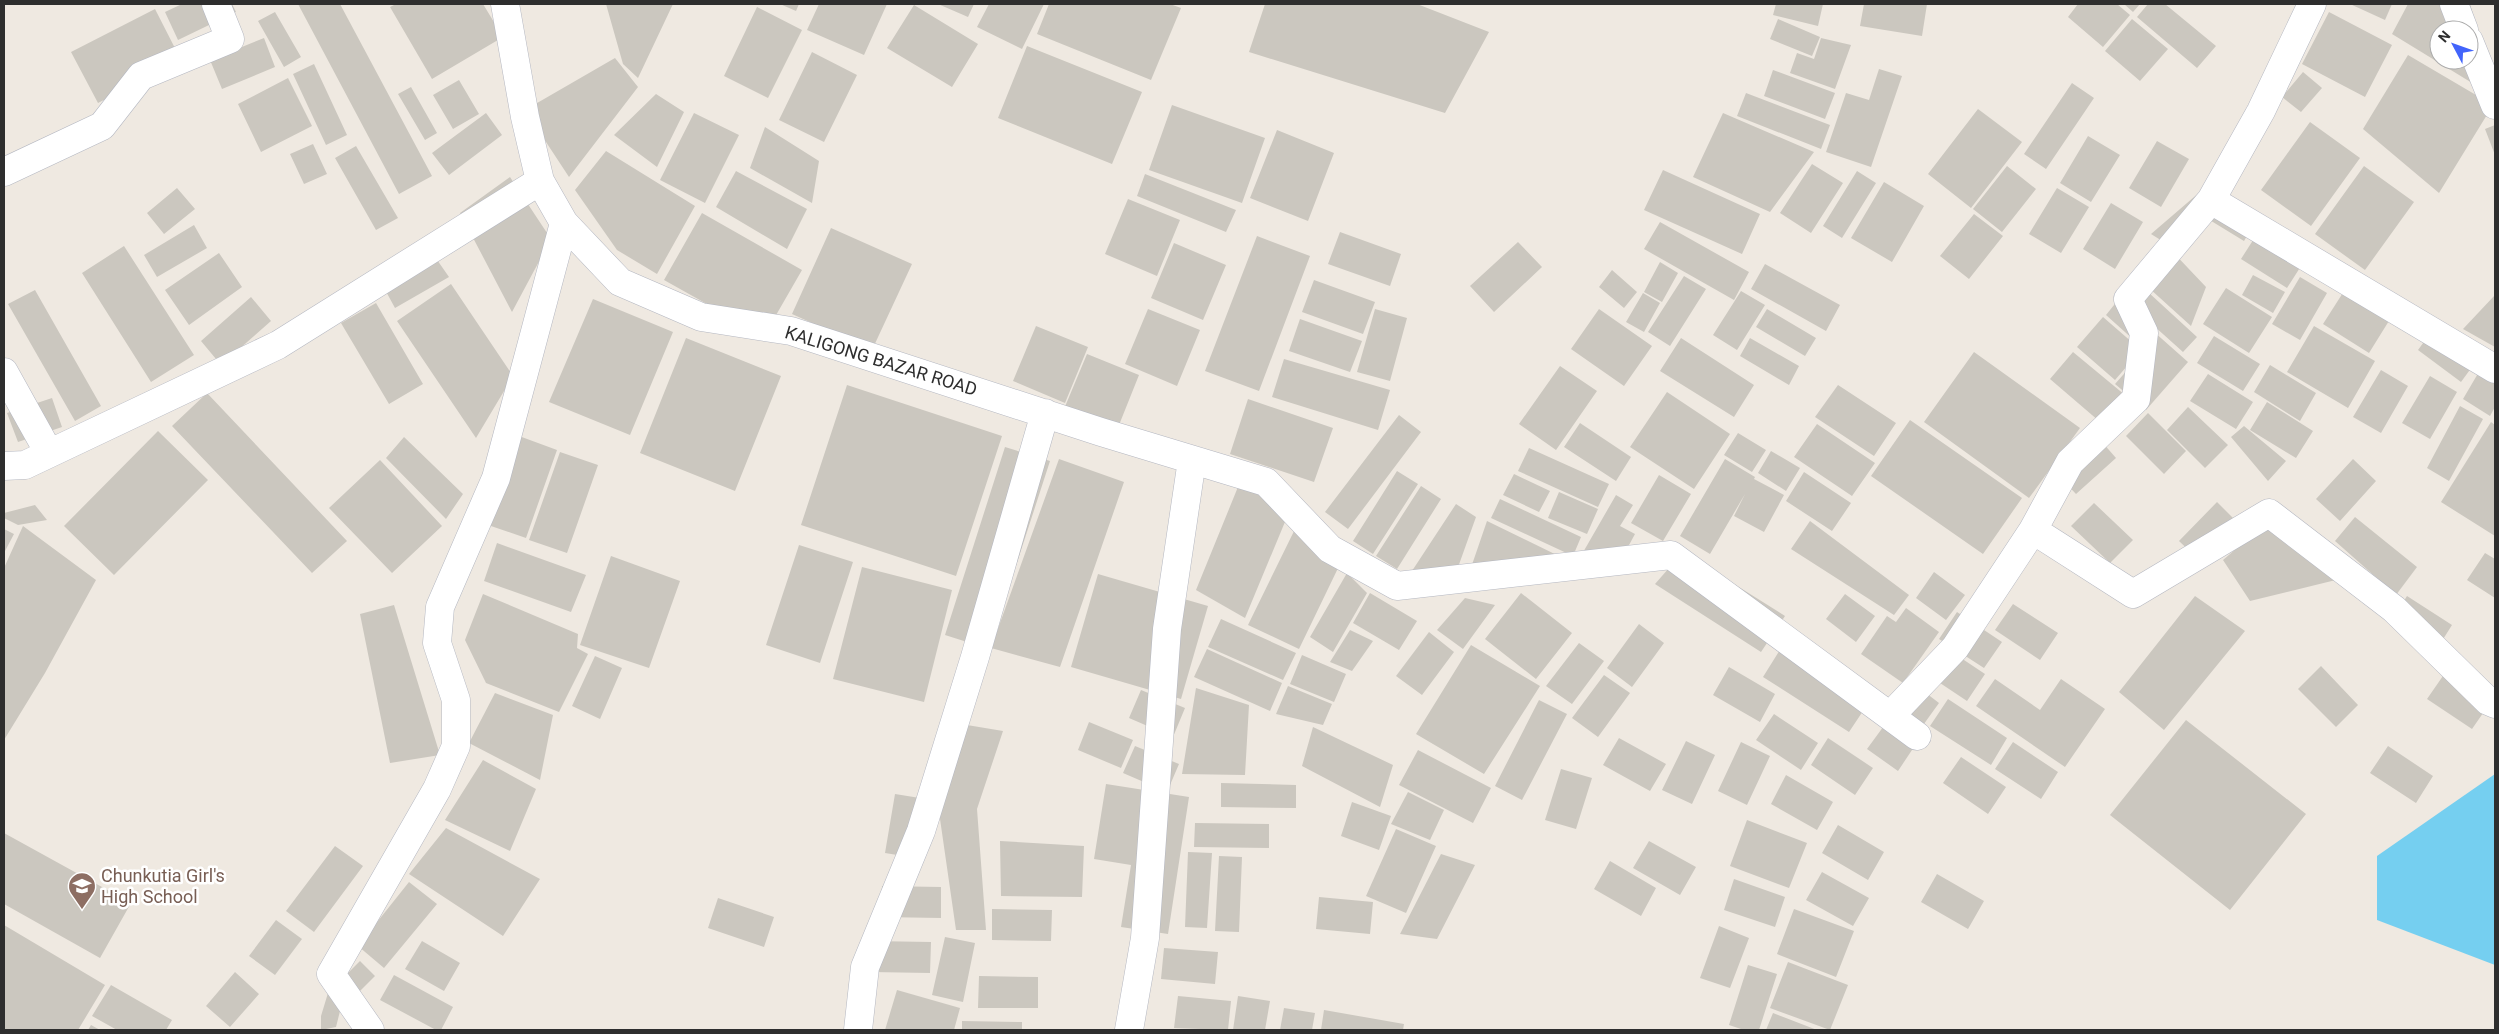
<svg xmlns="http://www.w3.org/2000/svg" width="2499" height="1034" font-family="Roboto,sans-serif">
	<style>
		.water { fill: #75cff0 }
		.building { fill: #cbc7bf; fill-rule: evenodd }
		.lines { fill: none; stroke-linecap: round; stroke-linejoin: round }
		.minor-casing { stroke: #b4b7c1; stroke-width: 29 }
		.minor { stroke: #fff; stroke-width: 28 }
		.labels { text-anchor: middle; stroke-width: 5; stroke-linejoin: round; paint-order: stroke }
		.street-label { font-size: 18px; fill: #2e2e2e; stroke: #fff }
		.education-label { font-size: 18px; fill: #785e54; stroke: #fff; text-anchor: start }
	</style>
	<rect width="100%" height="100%" fill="#efe9e1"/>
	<path class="water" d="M2495,774v191l-118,-45v-64z"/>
	<path class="building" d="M182,4h50l4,8 -58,28 -13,-28z
		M298,4h42l92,172 -33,18z
		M396,4h87l20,33 -71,42 -42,-72z
		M606,4h67l-35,74 -15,-14z
		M780,4h19l-3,7z
		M819,4h68l-23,51 -57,-25z
		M938,4h36l-6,13z
		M989,4h55l-22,45 -45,-22z
		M1049,4h121l11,4 -30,72 -114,-46z
		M1265,4h152l72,28 -44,81 -196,-61z
		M1776,4h47l-5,22 -45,-11z
		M1864,4h63l-5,32 -62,-10z
		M2078,4h39l13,11 -27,32 -35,-30z
		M2124,4h16l-7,8z
		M2148,4h17l51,42 -19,22 -60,-51z
		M2350,4h42l-7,16z
		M2408,4h62l25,84v9l-103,-63zM2439,30h30v30h-30z
		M914,5l64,39 -26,43 -65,-39z
		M757,7l45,23 -34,68 -44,-22z
		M155,9l26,51 -83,43 -27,-51z
		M275,12l26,45 -17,10 -26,-46z
		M2329,12l63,33 -27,52 -63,-33z
		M1778,19l42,18 -8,19 -42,-17z
		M2132,19l36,30 -28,32 -35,-30z
		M264,38l11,29 -53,22 -12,-29z
		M1821,38l30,7 -16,44 -45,-16 7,-20 17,6z
		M1027,46l115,46 -30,72 -114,-46z
		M812,52l45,23 -33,67 -45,-22z
		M2408,55l85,50 -54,88 -76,-64z
		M615,58l23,29 -69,90 -44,-67z
		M314,64l33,71 -21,10 -33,-71z
		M1879,69l23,7 -31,91 -45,-15 20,-59 23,7z
		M1773,70l62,23 -10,26 -61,-23z
		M2303,72l19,16 -21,24 -19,-15z
		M288,78l24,48 -51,26 -23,-48z
		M459,80l20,34 -26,15 -20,-34z
		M2072,83l22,15 -48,71 -22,-15z
		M411,87l26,46 -12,7 -27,-46z
		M1746,93l84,32 -9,24 -84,-33z
		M656,94l28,18 -27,55 -43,-32z
		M1172,105l93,33 -23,65 -93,-33z
		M1978,109l44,33 -51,66 -43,-34z
		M486,113l16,22 -53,40 -17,-22z
		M694,113l45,22 -34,68 -45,-23z
		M1723,113l91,39 -44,60 -77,-35z
		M2310,122l50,36 -49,68 -50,-36z
		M2495,125v30l-10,-26z
		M765,127l54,34 -7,42 -62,-35z
		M1277,130l57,23 -26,68 -58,-23z
		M2088,136l32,19 -29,47 -31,-19z
		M2157,141l32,18 -28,48 -32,-19z
		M313,144l14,30 -23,10 -14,-30z
		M356,146l42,72 -22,12 -41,-72z
		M606,151l89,55 -38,68 -40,-24 -42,-60z
		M1812,164l31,19 -32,50 -31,-20z
		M2007,166l29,23 -34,43 -29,-23z
		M2364,166l50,36 -49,68 -50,-36z
		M1663,170l97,44 -18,40 -98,-44z
		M736,171l71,38 -20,40 -71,-42z
		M1857,171l19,12 -34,55 -19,-12z
		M1145,174l91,36 -10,22 -89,-36z
		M510,177l41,62 -39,73 -52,-99z
		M1884,182l40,24 -32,56 -41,-24z
		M177,188l18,21 -31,25 -17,-21z
		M2057,188l32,19 -28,46 -32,-19z
		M2201,191l54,31 -11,19 -36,-22 -33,30 -24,-15z
		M1128,199l52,21 -23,56 -52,-22z
		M2111,203l32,19 -28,47 -32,-20z
		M702,213l100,57 -38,66 -100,-56z
		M1974,214l29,22 -34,43 -29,-23z
		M1660,222l89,50 -15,28 -90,-51z
		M2264,223l46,29 -23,36 -46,-29z
		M194,225l13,23 -50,29 -13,-22z
		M831,228l81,36 -40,86 -80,-36z
		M1340,232l61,22 -11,32 -62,-22z
		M1257,236l53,20 -51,135 -54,-20z
		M1518,242l24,25 -48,45 -24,-26z
		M1174,243l52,22 -23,55 -52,-22z
		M426,244l23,33 -54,31 -18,-33z
		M124,246l70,109 -43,27 -69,-109z
		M2170,249l36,38 -15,39 -52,-47z
		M219,253l23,34 -53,38 -24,-35z
		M1660,262l18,11 -16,29 -18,-10z
		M1765,264l75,41 -14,26 -75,-42z
		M1612,270l25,22 -13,16 -25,-21z
		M2253,275l32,17 -12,21 -31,-18z
		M1684,276l22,13 -36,57 -22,-14z
		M2300,277l27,16 -27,47 -28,-16z
		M1314,280l61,22 -12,32 -61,-22z
		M451,284l62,92 -37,62 -79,-117z
		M2226,288l46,29 -23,36 -46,-29z
		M2346,288l46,28 -23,37 -46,-29z
		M35,290l66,116 -26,15 -67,-117z
		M1741,291l24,14 -28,45 -24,-15z
		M2148,292l49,45 -14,15 -49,-44z
		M1643,293l17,10 -16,29 -18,-10z
		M2495,295v52l-32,-18z
		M251,297l20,24 -50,44 -20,-24z
		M593,299l80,33 -43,103 -81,-33z
		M2118,300l70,62 -42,48 -31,-26 30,-34 -39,-35z
		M376,303l47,81 -34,20 -48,-81z
		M1148,309l52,21 -23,56 -52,-22z
		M1375,309l32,9 -17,63 -33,-9z
		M1599,309l53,37 -28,40 -53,-37z
		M1767,309l49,29 -11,18 -49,-29z
		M2103,317l38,33 -26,30 -38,-33z
		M1300,319l62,22 -12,31 -61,-21z
		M2437,324l43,32 -19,26 -43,-32z
		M1036,326l52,21 -23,56 -52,-22z
		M2314,326l61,35 -27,47 -61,-36z
		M2214,336l46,28 -17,27 -46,-28z
		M686,338l95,38 -46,115 -95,-38z
		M1681,338l73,47 -20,32 -74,-46z
		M1750,338l49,28 -10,19 -49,-29z
		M1974,352l106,76 -51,70 -105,-76z
		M2073,352l64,53 -24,28 -63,-54z
		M2490,353l5,3v51l-5,9 -27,-17z
		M1087,354l52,21 -22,55 -53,-21z
		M1284,359l106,31 -12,40 -106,-33z
		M2270,365l46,28 -16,28 -46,-29z
		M1560,366l37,25 -41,59 -37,-26z
		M2381,370l27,16 -27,47 -28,-16z
		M2208,374l45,28 -17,27 -46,-28z
		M2430,376l27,16 -27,47 -28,-16z
		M847,385l155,51 -46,140 -155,-51z
		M1838,385l58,38 -22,33 -59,-39z
		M1667,392l63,42 -36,55 -64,-42z
		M207,393l140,148 -35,32 -140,-147z
		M52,398l10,29 -44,15 -11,-29z
		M1248,399l85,29 -19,54 -84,-28z
		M2267,402l46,29 -17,27 -46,-28z
		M2460,406l23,13 -34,62 -22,-13z
		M2188,407l40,38 -23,23 -38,-38z
		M2148,413l38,38 -22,23 -38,-38z
		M1399,415l22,17 -73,97 -23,-17z
		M1910,420l112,78 -39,56 -112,-78z
		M2491,422l4,3v111l-54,-34z
		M1580,423l51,34 -15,24 -52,-34z
		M1817,424l58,39 -23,33 -58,-39z
		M2244,426l42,35 -18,20 -37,-44z
		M158,431l50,49 -94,95 -50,-49z
		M1738,433l28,17 -14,22 -28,-17z
		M2095,434l21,24 -40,36 -22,-23z
		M519,436l38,14 -31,88 -38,-13z
		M404,437l59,57 -17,25 -60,-61z
		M1005,447l45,14 -61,188 -44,-14z
		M1529,448l80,36 -11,23 -80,-36z
		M1771,451l29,17 -14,23 -28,-18z
		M560,452l38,13 -31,88 -38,-13z
		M1059,459l65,23 -64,185 -69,-19z
		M1725,459l30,18 -1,2 30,16 -20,37 -30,-16 11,-22 -35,60 -30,-18z
		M2353,459l23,22 -36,40 -24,-22z
		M380,460l62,66 -50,47 -63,-65z
		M1397,471l21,13 -45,70 -20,-13z
		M1804,472l47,31 -19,28 -46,-30z
		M1514,474l36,17 -11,21 -36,-17z
		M1659,475l32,19 -28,47 -32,-18z
		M1240,482l52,23 -47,113 -49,-28z
		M1421,486l20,13 -44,70 -21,-13z
		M1559,492l39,17 -11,25 -39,-16z
		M1616,495l17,10 -13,21 15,8 -19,35 -42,-1z
		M1500,499l81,38 -8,19 -82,-38z
		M2217,502l23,23 -38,38 -23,-22z
		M2094,503l39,37 -23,23 -39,-37z
		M1456,504l20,13 -24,67 -42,-10z
		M35,505l12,15 -29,5 -14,-7v-5z
		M2277,514l71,63 -98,24 -27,-41z
		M2355,517l62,50 -21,28 -61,-54z
		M1487,521l80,39 -103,28z
		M1810,521l99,74 -15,20 -103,-66z
		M1297,525l43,39 -41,85 -51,-24z
		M23,526l73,54 -51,93 -41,67v-172z
		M4,529l10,5 -10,19z
		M497,543l89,32 -15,37 -87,-31z
		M799,545l54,17 -33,101 -54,-18z
		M1683,552l102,64 -24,36 -106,-68z
		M2485,553l10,6v39l-28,-18z
		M611,556l69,25 -31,87 -69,-23z
		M862,567l90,23 -28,112 -91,-23z
		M1934,572l31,23 -19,25 -30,-22z
		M1347,573l20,20 -34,59 -23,-15z
		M1098,574l110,32 -27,93 -110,-32z
		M1370,593l47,28 -18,29 -46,-27z
		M1521,593l51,40 -36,46 -51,-40z
		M483,594l95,40 -1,14 11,6 -29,58 -73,-29 -21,-43z
		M1845,594l30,22 -19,26 -30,-23z
		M2195,596l50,35 -81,99 -45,-38z
		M2407,596l45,29 -17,27 -45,-29z
		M1465,598l30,7 -32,44 -26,-19z
		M2013,604l45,29 -18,27 -45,-30z
		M394,605l46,150 -50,8 -30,-149z
		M1906,608l33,24 -36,51 -42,-29 26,-38 9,6z
		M1957,612l45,30 -18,26 -45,-29z
		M1221,619l75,34 -13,27 -75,-33z
		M1639,624l25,19 -32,44 -25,-19z
		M1350,630l23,11 -21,30 -22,-9z
		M1429,632l25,20 -32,43 -26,-19z
		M1786,640l87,56 -24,36 -86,-55z
		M1579,643l25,18 -32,43 -26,-18z
		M1940,644l45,30 -18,27 -45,-30z
		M1471,645l69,41 -56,88 -68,-40z
		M1207,649l75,34 -12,28 -76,-34z
		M1302,655l44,19 -12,28 -44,-18z
		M595,656l27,12 -22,51 -28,-13z
		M2321,666l37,39 -22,22 -38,-38z
		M1729,667l46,27 -15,28 -47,-27z
		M2445,673l45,30 -18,26 -45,-30z
		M1604,675l26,18 -32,44 -26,-19z
		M1995,679l45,31 21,-31 44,30 -40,58 -89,-61z
		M1909,680l30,23 -18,25 -31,-23z
		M1288,686l44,18 -9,21 -47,-11z
		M1196,688l53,17 -4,70 -63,-1z
		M1141,690l44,18 -12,29 -44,-19z
		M495,693l58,22 -13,65 -71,-37z
		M1948,699l59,39 -16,27 -61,-39z
		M1539,700l28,14 -45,86 -27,-14z
		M1774,714l44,29 -17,27 -45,-30z
		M2186,720l120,94 -76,96 -120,-95z
		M1089,722l44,18 -12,28 -43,-18z
		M1886,723l30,21 -18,27 -31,-22z
		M961,724l42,7 -26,78 9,121h-30l-18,-125z
		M1313,727l80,38 -13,42 -78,-41z
		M1619,738l47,26 -16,27 -47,-26z
		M1828,738l45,30 -18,27 -44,-30z
		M1686,741l29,14 -23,49 -30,-14z
		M1741,742l29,14 -23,49 -29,-14z
		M2013,742l45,30 -17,27 -46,-30z
		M1135,746l44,18 -12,28 -44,-19z
		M2388,746l45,30 -17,27 -46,-30z
		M1418,750l73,38 -18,35 -74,-38z
		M1961,757l45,30 -18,27 -45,-31z
		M483,760l53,29 -26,62 -65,-31z
		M1561,769l31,9 -16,51 -31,-9z
		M1786,775l47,27 -16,28 -46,-26z
		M1221,783l75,2v23l-75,-1z
		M1106,784l83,13 -21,137 -47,-7 10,-62 -37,-6z
		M1408,792l36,18 -14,30 -39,-16z
		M895,794l31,5 -10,59 -31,-5z
		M1352,802l39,14 -12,34 -38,-14z
		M1747,820l60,23 -18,45 -59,-22z
		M1195,823l74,1v24l-75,-1z
		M1838,825l46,27 -16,28 -46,-27z
		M446,828l94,51 -37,57 -94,-62z
		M1396,829l40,17 -30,67 -40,-17z
		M4,833l127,70 -31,55 -96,-54z
		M1000,841l84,5 -2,51 -81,-1z
		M1649,841l47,26 -16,28 -47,-27z
		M335,846l28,20 -49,66 -28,-21z
		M1188,852l24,1 -5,75 -22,-1z
		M1441,854l34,11 -38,74 -37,-5z
		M1219,856l23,1 -3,75 -24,-1z
		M1610,861l46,27 -15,28 -47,-27z
		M1822,872l47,26 -16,28 -47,-26z
		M1937,874l47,27 -16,28 -47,-27z
		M1734,879l51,18 -10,30 -51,-17z
		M409,882l28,22 -53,64 -26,-22z
		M882,886l59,1v31l-60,-1z
		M1319,897l54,5 -3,32 -54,-5z
		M718,898l56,19 -10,30 -56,-19z
		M992,909l60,1 -1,31 -59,-1z
		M1794,909l60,22 -18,46 -59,-23z
		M276,920l26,19 -27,36 -26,-19z
		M4,925l101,60 -27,45h-74z
		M1719,926l30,12 -19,50 -30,-10z
		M945,937l30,6 -12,59 -31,-7z
		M422,941l38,22 -16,28 -39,-22z
		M871,941l60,1 -1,31 -59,-1z
		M1164,948l54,4 -3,32 -54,-5z
		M360,961l15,15 -35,35 -4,16 -15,3v-14l7,-23z
		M1788,962l60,23 -18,45 -60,-22z
		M1748,965l29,9 -18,56h-15l-15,-5z
		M235,972l24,22 -29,33 -24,-21z
		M394,975l59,32 -12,23h-5l-56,-30z
		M979,976l59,1v31h-60z
		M111,985l61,35 -6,10h-49l-25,-14z
		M897,990l63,18 -6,22h-69z
		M1178,996l53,5 -3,29 -54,-2z
		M1238,996l32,5 -5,29h-32z
		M1284,1008l31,5 -3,17h-32z
		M1324,1010l80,14 -1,6h-82z
		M1773,1013l44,17h-51z
		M962,1021l60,1v8h-60z
		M91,1025l9,5h-12z"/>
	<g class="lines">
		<g class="minor-casing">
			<path id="minor" d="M505,4l20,113 15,64 24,42 56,59 81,35 90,14 310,101 165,50 64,67 67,37 274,-31 246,181
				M2454,4l10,26
				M2469,41l26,64
				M4,172l98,-46 39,-50 89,-37 -14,-35
				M2211,200l284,169
				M4,372l45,81
				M4,466l21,-1 253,-120 262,-164
				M2033,530l100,64 136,-81 125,96 94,92 7,3
				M1890,716l65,-68 78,-118 37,-68 66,-63 8,-66 -16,-34 83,-99 50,-89 51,-107
				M370,1030l-39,-56 106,-185 19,-43v-46l-19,-57 3,-36 56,-129 68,-255
				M858,1030l7,-63 56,-136 54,-174 70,-244
				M1129,1030l16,-92 22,-309 25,-169"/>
		</g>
		<use href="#minor" class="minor"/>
	</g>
	<defs>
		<g id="school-pin" transform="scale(1.4375)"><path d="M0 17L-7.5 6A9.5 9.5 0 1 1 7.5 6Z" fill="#8d6e63" stroke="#fff"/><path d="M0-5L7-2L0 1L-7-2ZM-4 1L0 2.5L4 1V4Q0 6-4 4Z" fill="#fff"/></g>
	</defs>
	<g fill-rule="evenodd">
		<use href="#school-pin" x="82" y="886"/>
	</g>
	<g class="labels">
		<g class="street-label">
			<text transform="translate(881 361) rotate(17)" y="6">KALIGONG BAZAR ROAD</text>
		</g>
		<g class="education-label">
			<text x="101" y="882">Chunkutia Girl's<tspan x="101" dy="21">High School</tspan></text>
		</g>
	</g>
	<rect width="2499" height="1034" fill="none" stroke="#2e2e2e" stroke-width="10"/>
	<g transform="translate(2454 45) rotate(311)"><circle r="24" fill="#ffffff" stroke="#ababab"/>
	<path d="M0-4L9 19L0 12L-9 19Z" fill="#4264fb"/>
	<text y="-8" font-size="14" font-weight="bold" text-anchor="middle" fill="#2e2e2e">N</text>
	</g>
</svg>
